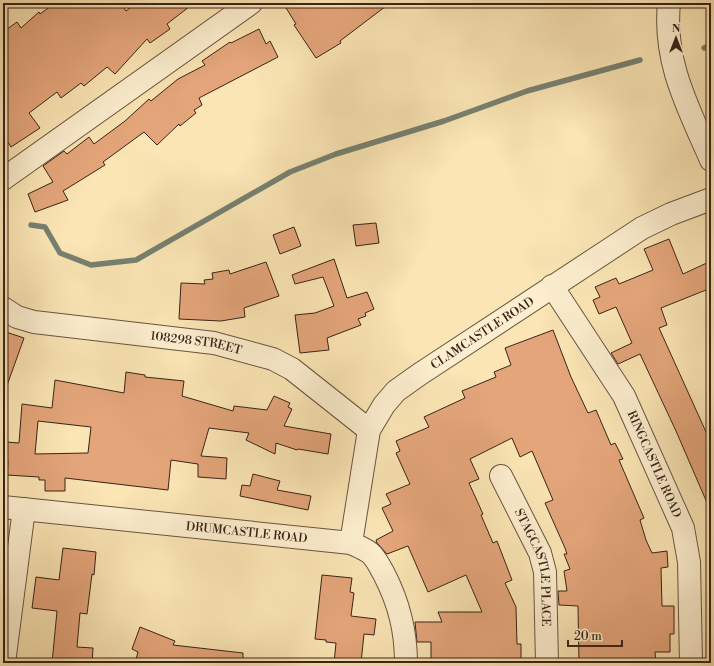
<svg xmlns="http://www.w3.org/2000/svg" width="714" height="666" font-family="'Libre Bodoni',serif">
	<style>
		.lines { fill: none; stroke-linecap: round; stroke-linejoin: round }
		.stream { stroke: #768171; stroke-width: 5.5 }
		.building { fill: #e4a57a; stroke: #392319; fill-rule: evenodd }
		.minor-casing { stroke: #6a5440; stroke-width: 24 }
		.minor { stroke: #fceece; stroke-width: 22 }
		.labels { text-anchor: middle; stroke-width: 4; stroke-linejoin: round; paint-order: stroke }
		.street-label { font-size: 12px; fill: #392319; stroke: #fceece }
	</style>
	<rect width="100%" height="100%" fill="#fbe5b4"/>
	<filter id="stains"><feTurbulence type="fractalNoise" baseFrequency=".005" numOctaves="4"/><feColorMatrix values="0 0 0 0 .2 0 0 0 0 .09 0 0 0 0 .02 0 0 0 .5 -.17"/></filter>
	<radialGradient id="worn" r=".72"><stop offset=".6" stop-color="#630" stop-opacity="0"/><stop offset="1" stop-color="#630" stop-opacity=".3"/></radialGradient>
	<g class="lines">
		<path class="stream" d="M704,48l7,-3
			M31,225l14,2 15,26 31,12 45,-5 154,-88 46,-18 108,-33 83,-30 113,-31"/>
	</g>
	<path class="building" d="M55,3h65l6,8 11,-8h57l-27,21 3,5 -20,14 -3,-4 -32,35 -8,-7 -23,19 -3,-3 -20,15 -4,-6 -28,21 11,15 -29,19 -8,-12v-103l14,-10 4,6 18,-16 1,2z
		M283,3h107l-50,38 1,2 -25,15 -22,-33 2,-1z
		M259,29l7,15 4,-3 8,16 -79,41 3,7 -8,5 2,3 -16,13 -1,-2 -22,21 -13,-13 -41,30 2,3 -42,26 5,9 -33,12 -7,-18 25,-12 -10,-16 21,-15 3,3 22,-17 5,7 31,-23 24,-22 2,2 27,-22 27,-14 -3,-4 28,-19 1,1z
		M376,223l3,20 -23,3 -3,-21z
		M294,227l7,19 -21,8 -7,-19z
		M669,239l14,35 28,-13v27l-50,20 6,17 -8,3 52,115v69l-35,-81 -36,-77 -22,10 -7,-11 21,-10 -16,-36 -17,7 -6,-14 7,-3 -5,-10 21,-9 3,6 34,-14 -9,-21z
		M334,259l13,39 20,-6 7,17 -9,4 1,3 -8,3 3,6 -34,13 2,12 -29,3 -5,-38 20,-2 19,-7 -11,-29 -28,7 -3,-9z
		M266,262l13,34 -35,12 1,9 -24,4 -42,-2 2,-36 24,1 -1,-4 9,-1 -1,-6 17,-3 1,4z
		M553,330l18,47 17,36 8,-3 15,35 4,-2 8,16 -4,1 25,58 -4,2 6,20 6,13 15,-2 1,16 -7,1 1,38h12v28h-4v18h-15l1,11h-77l-1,-57 -19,-1 -1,-14h9l-3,-20 6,-2 -6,-15h3l-2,-6 -20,-45 8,-3 -21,-49 -12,6 -8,-19 -42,21 9,20 -10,4 14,31 -2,1 12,28 4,-2 15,39 -7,3 11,24 1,37h4v19h-83v-3h-7v-18h-14l-2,-20h27l-4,-10h44l-16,-37 -38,17 -20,-46 -21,8 -10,-11 -1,-3 17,-9 -11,-23 9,-4 -5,-10 24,-10 -14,-31 4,-2 -4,-10 33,-14 -5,-10 41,-19 -3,-7 34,-14 -2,-5 17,-7 -6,-17z
		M3,331l21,7 -19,53 -2,-1z
		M126,372l19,3v2l39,4 -2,15 51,15 1,-5 33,4 7,-14 16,7 -2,4 4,2 -8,17 47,8 -3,20 -30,-5 -1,1 -21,-7 -1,11 -29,-14 3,-7 -40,-5 -8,28 26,2 -1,21 -28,-2v-13l-27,-4 -3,30 -103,-12v13h-20v-11h-6v-3l-32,-2 1,-14h-3l1,-19 13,1 3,-39 30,4 3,-28 69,13zM38,421l53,6 -3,26 -53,1z
		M253,474l27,7 -3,9 34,6 -3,14 -68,-14 2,-11 8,1z
		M63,548l33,4 -2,23 -2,-1 -5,40 -7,-1 -3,34 16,1 -1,15h-40l5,-52 -25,-3 4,-31 23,3z
		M322,575l30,3 -2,14 4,1 -3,23 25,3 -2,16 -10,-1 -3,29h-27l2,-20 -10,-1v-2l-11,-1z
		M140,627l35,14 -2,4 70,8v10h-108l3,-11 -6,-3z"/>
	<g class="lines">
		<g class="minor-casing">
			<g id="minor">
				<path d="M669,3c-6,59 19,104 42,157"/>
				<path d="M3,179l248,-176"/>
				<path id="s1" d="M552,286l72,110 59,132 6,34 2,101"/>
				<path id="s2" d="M3,308l14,9 17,5 180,21 59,16 19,10 77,61"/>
				<path id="s3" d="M501,476l39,77 5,19 2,91"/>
				<path id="s4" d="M3,507l348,36c6,3 14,6 19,10 6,5 10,14 14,21 15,29 22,56 22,89"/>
				<path id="s5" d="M351,543l18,-113 15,-25 12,-14 24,-17 222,-146 29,-14 40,-15"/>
				<path d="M4,663l20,-154"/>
			</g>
		</g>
		<use href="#minor" class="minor"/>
	</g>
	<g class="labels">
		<g class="street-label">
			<text dy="4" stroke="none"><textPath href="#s5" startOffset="266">CLAMCASTLE ROAD</textPath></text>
			<text dy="4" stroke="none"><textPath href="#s2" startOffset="198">108298 STREET</textPath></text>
			<text dy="4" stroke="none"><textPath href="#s1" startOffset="206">RINGCASTLE ROAD</textPath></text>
			<text dy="4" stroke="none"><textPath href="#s4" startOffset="245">DRUMCASTLE ROAD</textPath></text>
			<text dy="4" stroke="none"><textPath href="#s3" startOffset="99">STAGCASTLE PLACE</textPath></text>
		</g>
	</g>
	<rect width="714" height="666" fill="none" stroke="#fbe5b4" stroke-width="16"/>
	<rect x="4" y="4" width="706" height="658" fill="none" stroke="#392319" stroke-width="2"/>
	<rect x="8" y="8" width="698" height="650" fill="none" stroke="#392319"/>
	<g transform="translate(676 38)" stroke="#fceece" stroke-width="3" paint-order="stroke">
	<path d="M0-3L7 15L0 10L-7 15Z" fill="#392319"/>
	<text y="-6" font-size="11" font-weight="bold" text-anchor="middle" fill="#392319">N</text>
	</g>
	<path d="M568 640v6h54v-6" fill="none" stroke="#392319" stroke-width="2"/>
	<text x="574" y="640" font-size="12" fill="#392319" stroke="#fceece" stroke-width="3" paint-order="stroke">20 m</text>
	<rect width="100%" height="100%" filter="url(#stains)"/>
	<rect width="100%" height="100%" fill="url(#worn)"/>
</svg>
